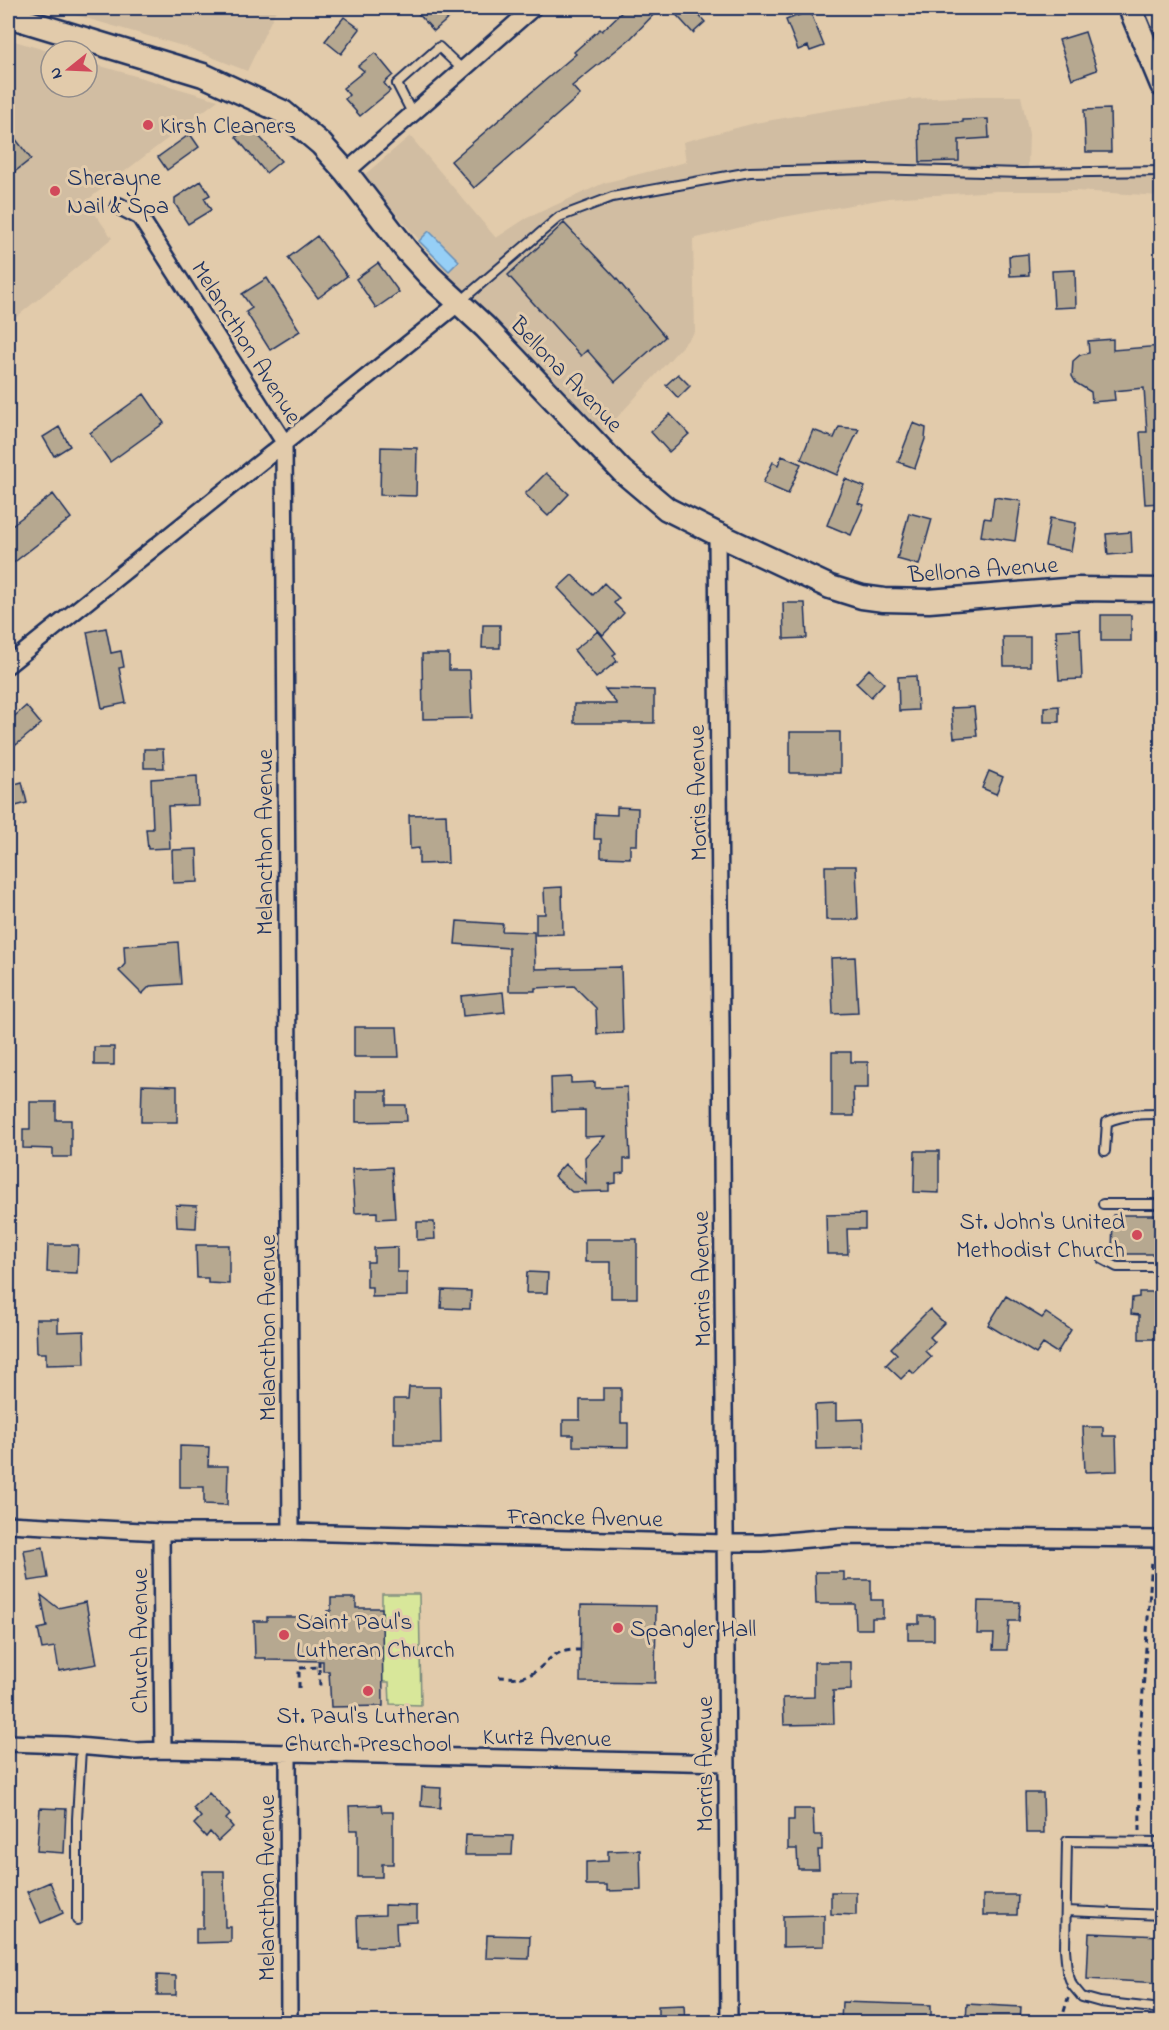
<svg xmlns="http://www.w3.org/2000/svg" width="1169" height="2030" font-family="'Indie Flower',sans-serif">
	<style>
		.built { fill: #d1bda2 }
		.green { fill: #d8e79a; stroke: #7a8b7c; stroke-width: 1.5 }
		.water { fill: #96cff6; stroke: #658fb9; stroke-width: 1.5 }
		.building { fill: #b6a890; stroke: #1b2f5e; stroke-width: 1.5 }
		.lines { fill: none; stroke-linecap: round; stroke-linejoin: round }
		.lane-casing { stroke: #1b2f5e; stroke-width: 12 }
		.street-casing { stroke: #1b2f5e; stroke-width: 20 }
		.secondary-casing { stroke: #1b2f5e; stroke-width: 27 }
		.path { stroke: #1b2f5e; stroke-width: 3; stroke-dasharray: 6 4.5; stroke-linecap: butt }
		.lane { stroke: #e2cbab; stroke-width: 8 }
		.street { stroke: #e2cbab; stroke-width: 15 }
		.secondary { stroke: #e2cbab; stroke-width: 22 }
		.poi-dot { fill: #d1495b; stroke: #e2cbab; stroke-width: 2 }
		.labels { text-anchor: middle; stroke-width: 6; stroke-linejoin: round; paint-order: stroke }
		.poi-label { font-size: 24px; fill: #1b2f5e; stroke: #e2cbab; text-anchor: start }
		.street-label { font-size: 24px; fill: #1b2f5e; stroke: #e2cbab }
	</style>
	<rect width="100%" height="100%" fill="#e2cbab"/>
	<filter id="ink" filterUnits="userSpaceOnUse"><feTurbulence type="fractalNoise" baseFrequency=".0167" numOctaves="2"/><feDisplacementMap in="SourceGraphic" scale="12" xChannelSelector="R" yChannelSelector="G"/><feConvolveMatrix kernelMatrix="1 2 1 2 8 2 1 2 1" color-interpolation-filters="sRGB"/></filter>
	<g filter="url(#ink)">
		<path class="built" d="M51,8h226l-30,63 -61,-24z
			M8,39l43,13v35h36v-25l131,38 -132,101 26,37 -104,86z
			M977,96h44l8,38 -1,34h133l1,28 -86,-5h-80l-107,7 -111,20 -85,21 2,93 -93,102 -154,-161 -85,-97 47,-40 86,102 29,-19 79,-36 82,-21 -3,-20 72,-19 81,-14 75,-10z"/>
		<path class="green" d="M382,1594h37l2,111 -31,-1 -1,-22h-7z"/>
		<path class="water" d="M429,231l30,30 -10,10 -30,-30z"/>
		<path class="building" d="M413,8h29l8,9 -16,14z
			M626,8h34l-29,30 -59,48 8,9 -106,93 -23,-27 125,-107 -2,-2 26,-23 2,2z
			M670,8h22l13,14 -12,11z
			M810,11l14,35 -14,5 -2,-5 -10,4 -12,-30z
			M344,17l16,12 -19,25 -16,-13z
			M1085,32l12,38 -25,9 -13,-39z
			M375,53l18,22 -9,8 6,8 -30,25 -15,-17 4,-4 -6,-7 21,-17 -6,-5z
			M1110,109l1,43h-25l-2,-42z
			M988,119l1,19 -30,2v21l-39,1 -1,-38 44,-2v-2z
			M250,126l31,35 -15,12 -30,-36z
			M8,129l23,30 -23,18z
			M190,134l9,13 -32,23 -9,-13z
			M201,181l9,14 -6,3 7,12 -23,14 -13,-20v-6z
			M564,223l52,55 49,59 -50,45 -28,-32 -6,6 -73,-81z
			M317,236l30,40 -29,22 -30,-40z
			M1028,254l1,21 -19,1 -1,-20z
			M378,263l21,29 -23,16 -20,-29z
			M1075,270l1,37 -22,1 -2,-37z
			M267,278l33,53 -30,19 -24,-38 6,-4 -10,-14z
			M1113,339v11l48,-4v157l-16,1 -5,-72h7l-3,-44 -30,3 1,9 -23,2 -1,-10 -15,-9 -4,-7 1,-15 7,-6 9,-2 -1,-12z
			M678,374l12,12 -12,12 -12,-13z
			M144,394l20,29 -54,39 -20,-29z
			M670,414l19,20 -20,18 -18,-20z
			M913,423l13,5 -1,11 -10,29 -17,-6z
			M59,427l11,19 -16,10 -11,-19z
			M839,427l20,2 -22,46 -36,-16 12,-29 21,8z
			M381,447l36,1 -1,48 -36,-1z
			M782,456l19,8 -13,30 -25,-11 10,-21 5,3z
			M546,473l23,21 -21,22 -23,-22z
			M845,479l20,8 -7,16 6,2 -13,30 -24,-10z
			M53,494l18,24 -63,49v-39z
			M994,497l27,4 -6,40 -34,-5 3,-18 7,1z
			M909,513l23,6 -13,46 -22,-6z
			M1050,518l26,5 -5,28 -26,-5z
			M1131,532l1,21 -24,2 -2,-21z
			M572,575l21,20 11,-12 15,15 -5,5 10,10 -21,22 -45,-47z
			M783,603h22l2,35 -23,1z
			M1101,615h30v26h-30z
			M483,625h17v23h-18z
			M106,628l5,25 10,-2 3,16 -5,1 7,35 -24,5 -15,-76z
			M1080,629l2,50 -23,1 -3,-50z
			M598,631l18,22 -3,2 4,6 -21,17 -22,-28z
			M1003,637h27v29h-26z
			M422,654h27v16h21l2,48 -49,1z
			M869,669l15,14 -13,14 -15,-14z
			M916,676l2,34 -19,1 -1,-34z
			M605,689l49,1v33h-80v-19h43z
			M26,706l15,18 -25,21 -8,-10v-13z
			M1059,706v16h-15v-15z
			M974,707l3,29 -23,2 -3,-30z
			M790,732h50v41h-50z
			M144,749h19l1,19h-20z
			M989,771l14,6 -7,17 -14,-6z
			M197,776l1,29 -30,1 2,42 -22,1 -2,-20h7l-2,-50z
			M22,782l5,21 -19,5v-22z
			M617,807l21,1 -1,37h-7v13l-29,-1v-18h-7l1,-25 22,1z
			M446,814l2,49 -29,1v-16l-9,1 -1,-34z
			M197,849l1,33 -25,1 -1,-33z
			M825,866h31l2,54h-32z
			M562,887l1,47 -27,1v-21h9l-1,-26z
			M457,921l46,3 -1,7 32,1 1,37 86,-2 2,66 -26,1 -1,-26 -22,-22 -39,2v3h-26v-43l-54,-4z
			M178,942l3,42 -31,2 -8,8 -23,-23 6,-7 -1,-18z
			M855,957l3,56 -25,1 -2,-56z
			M503,992l2,20 -42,4 -2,-20z
			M354,1027h43l2,30h-45z
			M94,1047h20v18h-20z
			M832,1052h19v10h17v26h-15l1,28h-22z
			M571,1077v6l24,-1v6l32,-1 3,72h-6v14l-8,1v9l-7,1v7l-37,1 -18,-16 11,-12 21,19 -1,-26 20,-21 -20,1v-27l-33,1 -1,-33z
			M142,1085l35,1v36h-36z
			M356,1091h31v14h19l1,16 -51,1z
			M30,1102h26v18h15v37h-18v-8l-30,-1v-19h7z
			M915,1151h24v42l-25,-1z
			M392,1167l3,51 -18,1v-7l-22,1 -3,-44z
			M176,1205l21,1 -1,22 -19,-1z
			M865,1214v15h-18l1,25h-21l-1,-39z
			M1113,1215h48v39h-49z
			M417,1222h17l1,17 -18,1z
			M585,1239h52v59h-26v-36h-26z
			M48,1245h30l-1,28 -30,-1z
			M196,1245h33v39l-21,-1v-5h-11z
			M397,1247v25h10v24l-35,1v-10h-5v-25h7v-14z
			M527,1272l21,1 -1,20h-21z
			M442,1290l29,1 -1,18 -29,-1z
			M1139,1292h16v47h-16v-24l-8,-1 1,-16 7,-1z
			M1006,1296l36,22 4,-5 25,17 -14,23 -14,-9 -7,10 -48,-29z
			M930,1309l14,14 -14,14 5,5 -10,9 6,6 -17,17 -4,-4 -9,9 -15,-14 11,-11 -6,-6z
			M36,1319h22v13l26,-1 1,33 -39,1v-12h-9z
			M409,1387h31l1,57h-47v-45h14z
			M603,1388h18v35h7v24l-55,-1v-11h-10v-15h17v-20h23z
			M836,1404v16l27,-1 1,29 -48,1 -1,-44z
			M1083,1427h20v9h13l1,35 -32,1z
			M180,1446l29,1 -1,19h20l-1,39 -23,-1v-17h-24z
			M43,1547l5,31 -19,3 -5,-31z
			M815,1572h29v8h27v20h12v18h-11v11h-16l-1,-25h-39z
			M41,1595l17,13 28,-6 11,62 -38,7 -4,-24 -13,2 -4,-20 9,-2z
			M331,1598h25v10h26l1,98 -52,1 -2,-36h-6v-10l-57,-1v-2h-11l-1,-37h13v-4h60v-6h4z
			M978,1601l42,1 -1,19h-10l-2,29h-14l1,-16h-17z
			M581,1605l75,1 -1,77 -75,-1z
			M919,1616h15v24h-26v-16h11z
			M814,1662h37v28l-18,1 1,33 -50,1 -1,-27 31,-1z
			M422,1787l19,1 -1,20 -19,-2z
			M209,1793l21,22 -4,4 7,8 -15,14 -8,-9 -4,5 -12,-13 7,-7 -8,-9z
			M1025,1793h18l1,40h-18z
			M381,1805l1,7h11v52h-11v13h-24v-47h-8l-1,-24z
			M40,1808l26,1 -2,44 -27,-2z
			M794,1809h19l1,26h8v15h-4l1,19h-21l-1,-20h-9v-29h6z
			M466,1835l47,1 -1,19h-47z
			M640,1850l1,40 -34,1v-6h-21v-23l22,-1v-10z
			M203,1871h21l1,56h6v15l-35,1v-15h7z
			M50,1882l13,31 -22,10 -14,-31z
			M831,1892h25v23l-25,-1z
			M983,1895h35l-1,20h-34z
			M385,1905l32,1v16l-21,1 1,23 -39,1 -1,-31 28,-1z
			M824,1915v31l-41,1v-31z
			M1089,1933l72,3v47l-74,-4z
			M487,1935l43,1 -1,23 -43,-1z
			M157,1975l19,1v19h-19z
			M842,2002l89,3v16l-90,1z
			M967,2004l54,3 -1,15 -54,-1z
			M684,2005l1,17h-27v-16z"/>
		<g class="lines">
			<g class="lane-casing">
				<path id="lane" d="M412,113l-15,-29 42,-37 23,22
					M462,300l97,-83 53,-20 138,-25 119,-3 153,4 140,-2
					M1105,1151l2,-29c18,-8 35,-8 55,-8
					M1103,1204h59
					M1102,1259l15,8h45
					M1162,1842l-95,-1 -2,108 2,22 5,14 10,12 18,5 62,7
					M1066,1911l96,4
					M77,1920v-101l4,-71"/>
			</g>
			<g class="street-casing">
				<path id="street" d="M346,172l187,-164
					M119,206l21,11 144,225 7,1090
					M717,534l12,1488
					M8,665l452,-363
					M8,1524l153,8h130l435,11h36l82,-7 318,3
					M161,1532l2,218
					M8,1743l58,2 69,6 28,-1 563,13
					M288,1753l1,269"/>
			</g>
			<g class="secondary-casing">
				<path id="secondary" d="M1130,8l32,77
					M8,12l4,5 191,58 80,37 38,32 25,28 61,79 23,25 55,51 137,144 45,38 50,25 113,53 32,10 22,3 45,1 148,-12 85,1"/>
			</g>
			<path class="path" d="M305,1620l16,1
				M319,1661v6
				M499,1677c7,0 16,1 23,0 27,-6 22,-29 59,-27
				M299,1688v-20l20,-1 1,20
				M1140,1831l-1,-82 13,-189
				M1061,2022l7,-24"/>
			<use href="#lane" class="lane"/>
			<use href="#street" class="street"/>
			<use href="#secondary" class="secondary"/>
		</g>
	</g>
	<g class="poi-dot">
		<circle cx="148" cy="125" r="6"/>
		<circle cx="55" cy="191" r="6"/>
		<circle cx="1137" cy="1235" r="6"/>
		<circle cx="618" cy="1628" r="6"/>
		<circle cx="284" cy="1635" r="6"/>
		<circle cx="368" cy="1691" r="6"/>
	</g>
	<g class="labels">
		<g class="poi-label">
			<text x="160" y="133">Kirsh Cleaners</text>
			<text x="67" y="185">Sherayne<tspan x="67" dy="28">Nail &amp; Spa</tspan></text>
			<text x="1125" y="1229" text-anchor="end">St. John's United<tspan x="1125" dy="28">Methodist Church</tspan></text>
			<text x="296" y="1629">Saint Paul's<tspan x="296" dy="28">Lutheran Church</tspan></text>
			<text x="630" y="1636">Spangler Hall</text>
			<text x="368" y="1723" text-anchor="middle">St. Paul's Lutheran<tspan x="368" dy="28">Church Preschool</tspan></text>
		</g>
		<g class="street-label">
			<text transform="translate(247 342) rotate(58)" y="8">Melancthon Avenue</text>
			<text transform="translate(567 374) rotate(46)" y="8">Bellona Avenue</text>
			<text transform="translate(983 569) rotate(-4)" y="8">Bellona Avenue</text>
			<text transform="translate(697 793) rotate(-91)" y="8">Morris Avenue</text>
			<text transform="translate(264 842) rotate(-90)" y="8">Melancthon Avenue</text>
			<text transform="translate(701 1279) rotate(-91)" y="8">Morris Avenue</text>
			<text transform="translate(267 1328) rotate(-90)" y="8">Melancthon Avenue</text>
			<text transform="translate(585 1517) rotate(1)" y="8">Francke Avenue</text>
			<text transform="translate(139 1641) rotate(-90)" y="8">Church Avenue</text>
			<text transform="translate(547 1737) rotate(1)" y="8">Kurtz Avenue</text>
			<text transform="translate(704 1764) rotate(-90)" y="8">Morris Avenue</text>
			<text transform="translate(266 1888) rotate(-90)" y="8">Melancthon Avenue</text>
		</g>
	</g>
	<rect width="1169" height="2030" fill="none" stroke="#e2cbab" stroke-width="30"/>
	<rect x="15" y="15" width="1139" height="2000" fill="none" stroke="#1b2f5e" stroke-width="2" filter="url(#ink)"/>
	<g transform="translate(69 69) rotate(252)"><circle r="28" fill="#e2cbab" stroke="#928d8c" stroke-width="1.5"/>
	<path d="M0-4.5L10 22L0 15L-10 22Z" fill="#d1495b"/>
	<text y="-9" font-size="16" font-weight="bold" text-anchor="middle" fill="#1b2f5e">N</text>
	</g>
</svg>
